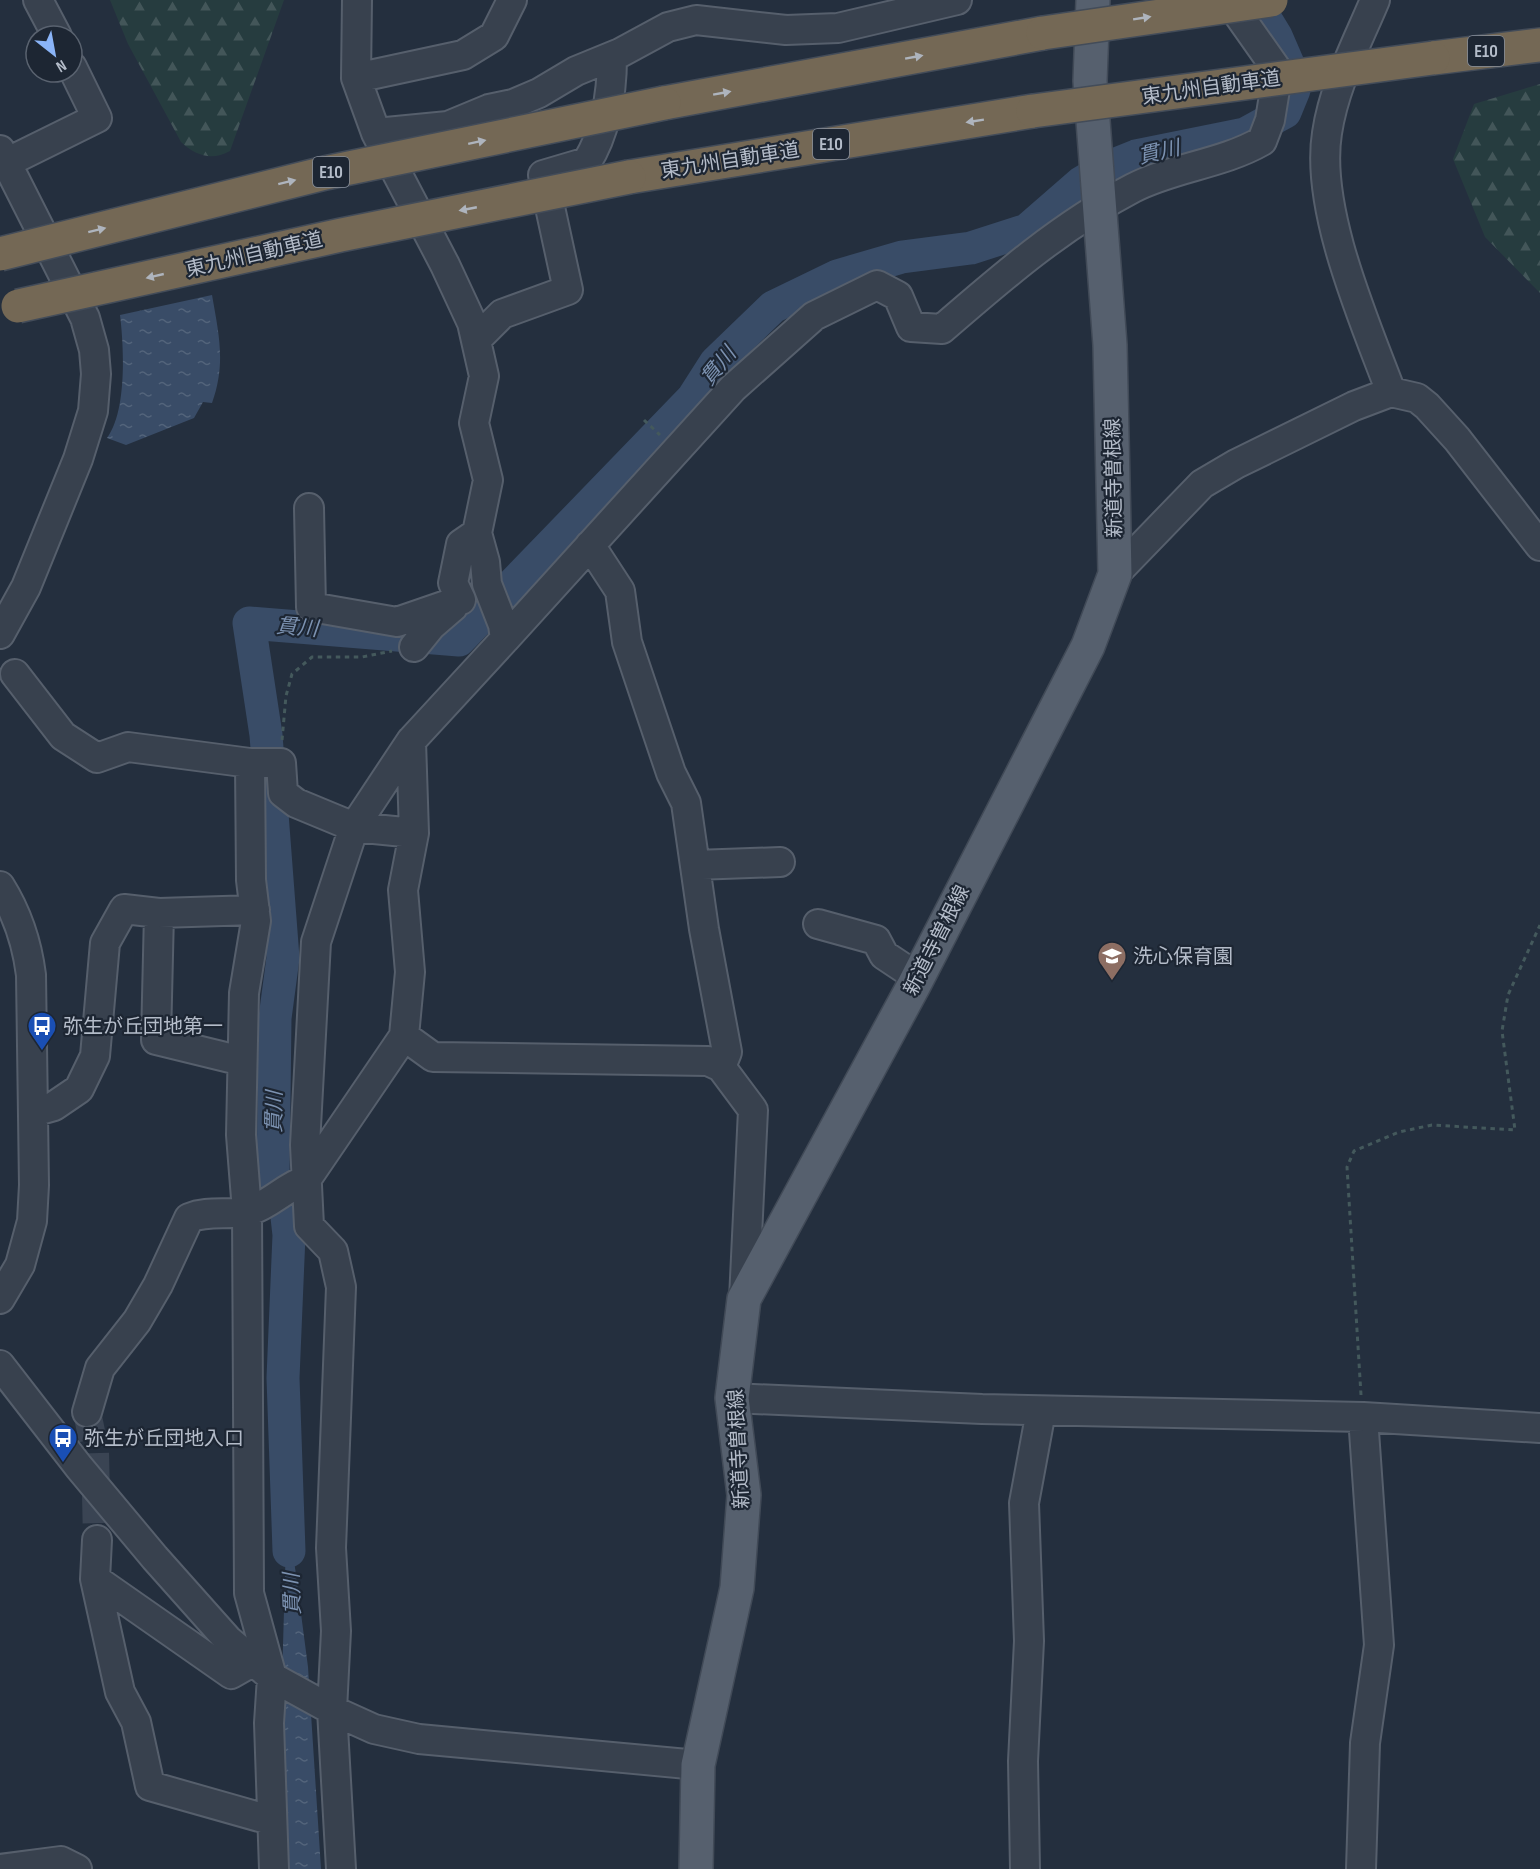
<svg xmlns="http://www.w3.org/2000/svg" width="1540" height="1869" font-family="'Sofia Sans Condensed','Noto Sans JP',sans-serif">
	<style>
		.forest { fill: url(#forest-firs) }
		.water { fill: url(#water-ripples) }
		.lines { fill: none; stroke-linecap: round; stroke-linejoin: round }
		.river { stroke: #394c67; stroke-width: 33 }
		.minor-tunnel { stroke: #3a4453; stroke-width: 28; stroke-dasharray: 28 14; stroke-linecap: butt }
		.minor-casing { stroke: #565f6c; stroke-width: 32 }
		.major-casing { stroke: #414a57; stroke-width: 36 }
		.highway-casing { stroke: #434c59; stroke-width: 36 }
		.path { stroke: #44595c; stroke-width: 3; stroke-dasharray: 4.5 4.5; stroke-linecap: butt }
		.minor { stroke: #38414e; stroke-width: 28 }
		.major { stroke: #56606e; stroke-width: 33 }
		.highway { stroke: #746855; stroke-width: 33 }
		.highway-bridge-casing { stroke: #434c59; stroke-width: 36; stroke-linecap: butt }
		.highway-bridge { stroke: #746855; stroke-width: 33 }
		.oneway { fill: #aeb4bd }
		.labels { text-anchor: middle; stroke-width: 4.5; stroke-linejoin: round; paint-order: stroke }
		.shield { fill: #1d2633; stroke: #878f9c; stroke-width: 1.5 }
		.shield-label { font-size: 18px; font-weight: bold; fill: #b4bcc9 }
		.street-label { font-size: 20px; fill: #b4bcc9; stroke: #1d2633 }
		.poi-label { font-size: 20px; fill: #b4bcc9; stroke: #1d2633; text-anchor: start }
		.water-label { font-size: 21px; font-style: italic; fill: #7c92b1; stroke: #1d2633 }
	</style>
	<defs>
		<pattern id="forest-firs" width="22" height="20" patternUnits="userSpaceOnUse" patternTransform="scale(1.5)"><rect width="22" height="20" fill="#263c3f"/><path d="M5 1l3.5 6h-7zM16 11l3.5 6h-7z" fill="#435659"/></pattern>
		<pattern id="water-ripples" width="26" height="14" patternUnits="userSpaceOnUse" patternTransform="scale(1.5)"><rect width="26" height="14" fill="#394c67"/><path d="M2 4q2-2 4 0t4 0M15 11q2-2 4 0t4 0" fill="none" stroke="#53647b"/></pattern>
	</defs>
	<rect width="100%" height="100%" fill="#242f3e"/>
	<path class="forest" d="M110,0h174l-54,151c-18,10 -34,5 -49,-9l-53,-98z
		M1540,84v209l-55,-56 -32,-78 21,-55z"/>
	<path class="water" d="M212,295c7,40 14,69 0,108l-9,-1 -9,16 -68,27 -19,-7c20,-27 17,-91 13,-123z
		M287,1507l21,160 13,202h-35l-6,-119z"/>
	<g class="lines">
		<path class="river" d="M289,1551l-6,-173 6,-143 -3,-27 -13,-28 2,-162 8,-60 -17,-223 -17,-112 210,17 234,-242 23,-36 57,-55 64,-31 65,-19 69,-9 56,-18 54,-47 25,-15 30,-12 109,-22 40,-22 9,-22 -2,-17 -16,-37 -22,-36"/>
		<path class="minor-tunnel" d="M87,1412l8,39 2,89"/>
		<g class="minor-casing">
			<path id="minor" d="M38,0l19,36
				M1375,0c-18,43 -41,86 -48,133 -12,76 37,187 64,259
				M356,78l107,-23 31,-19 18,-36
				M376,133l72,-7 41,-17 24,-5 26,-11 37,-22 44,-18 48,-26 28,-7 90,10 52,-2 119,-28
				M0,150l85,168 9,32 2,24 -3,37 -15,48 -52,128 -26,47
				M6,163l91,-45 -25,-51
				M476,340l26,-26 66,-24 -25,-115 44,-13c19,-31 25,-69 25,-105
				M309,508l2,99 86,15 64,-22 -8,-17 8,-39 16,-11
				M590,545l30,46 7,51 44,131 15,30 18,126 23,123 -6,15
				M1115,574l87,-90 34,-20 118,-58 37,-14 26,6 10,8 30,33 83,107
				M505,639l228,-251 81,-72 63,-31 21,11 13,31 31,2c60,-52 120,-104 191,-141 41,-21 89,-24 129,-47l8,-21 8,-49 -50,-71
				M414,647l17,-21 22,-19
				M15,674l48,62 34,22 31,-11 122,16h31l2,30 13,10 58,24 60,6
				M250,763l1,117 5,41 -12,72 -3,142 6,76 2,382 23,84 -3,46 5,146
				M695,865l85,-3
				M0,886c17,27 27,57 31,89l3,210 -2,36 -12,44 -20,34
				M159,913l-3,127 86,21
				M818,924l58,16 8,15 33,22
				M404,1036l29,21 275,4 13,6 32,43 -9,189
				M33,1112l21,-6 25,-17 16,-33 10,-113 19,-34 35,4 96,-3
				M0,1365l79,102 76,91 73,82 44,37 60,33 42,19 45,10 279,26
				M732,1398l250,11 381,8 177,11
				M87,1412l13,-44 37,-47 21,-36 31,-67c20,-8 40,-2 60,-7 21,-6 36,-24 57,-31l98,-144 6,-64 -7,-82 11,-57 -3,-92 94,-102 -2,-14 -16,-41 -2,-22 -8,-29 11,-53 -14,-57 10,-47 -12,-53 -27,-58 -69,-132 -20,-55 1,-78
				M97,1540l-2,39 25,113 16,30 14,64 120,34
				M95,1579l136,95 23,-13
				M0,1869l61,-8 16,8
				M341,1869l-9,-159 4,-79 -5,-83 10,-261 -8,-36 -24,-25 -4,-81 11,-203 38,-115 57,-86
				M1025,1869l-2,-108 6,-120 -5,-138 17,-92
				M1361,1869l4,-126 14,-98 -16,-228"/>
		</g>
		<g class="major-casing">
			<path id="major" d="M696,1869l2,-104 39,-177 7,-93 -12,-97 12,-99 170,-314 174,-339 27,-72 -5,-229 -20,-264 3,-81"/>
		</g>
		<g class="highway-casing">
			<path id="highway" d="M1433,58l107,-13
				M664,103l379,-70
				M629,177l404,-66"/>
		</g>
		<path class="path" d="M644,420l16,15
			M282,740l4,-44 6,-22 20,-17h50l30,-6
			M1361,1395l-14,-228 7,-16 45,-19 33,-7 83,5 -13,-99 6,-36 32,-70"/>
		<use href="#minor" class="minor"/>
		<use href="#major" class="major"/>
		<use href="#highway" class="highway"/>
		<g class="highway-bridge-casing">
			<path id="highway-bridge" d="M1043,33l228,-33
				M1033,111l400,-53
				M0,254l325,-81 339,-70
				M18,306l323,-71 288,-58"/>
		</g>
		<use href="#highway-bridge" class="highway-bridge"/>
	</g>
	<defs><path id="oneway-solid" d="M-6-.8H1V-3.2L6.5 0L1 3.2V.8H-6Z" transform="scale(1.5)"/></defs>
	<g class="oneway">
		<use href="#oneway-solid" transform="translate(1142 18) rotate(-9)"/>
		<use href="#oneway-solid" transform="translate(914 57) rotate(-10)"/>
		<use href="#oneway-solid" transform="translate(722 93) rotate(-10)"/>
		<use href="#oneway-solid" transform="translate(975 121) rotate(171)"/>
		<use href="#oneway-solid" transform="translate(477 142) rotate(-12)"/>
		<use href="#oneway-solid" transform="translate(287 182) rotate(-14)"/>
		<use href="#oneway-solid" transform="translate(468 209) rotate(169)"/>
		<use href="#oneway-solid" transform="translate(97 230) rotate(-14)"/>
		<use href="#oneway-solid" transform="translate(155 276) rotate(167)"/>
	</g>
	<defs>
		<g id="school-pin" transform="scale(1.5)"><path d="M0 17L-7.5 6A9.5 9.5 0 1 1 7.5 6Z" fill="#8d6e63" stroke="#1d2633"/><path d="M0-5L7-2L0 1L-7-2ZM-4 1L0 2.5L4 1V4Q0 6-4 4Z" fill="#fff"/></g>
		<g id="bus-pin" transform="scale(1.5)"><path d="M0 17L-7.5 6A9.5 9.5 0 1 1 7.5 6Z" fill="#1a4fb4" stroke="#1d2633"/><path d="M-5-6H5V4H4V6H2V4H-2V6H-4V4H-5ZM-3.5-4V0h7V-4ZM-3.5 1.2v1.5H-2V1.2ZM2 1.2v1.5H3.5V1.2Z" fill="#fff"/></g>
	</defs>
	<g fill-rule="evenodd">
		<use href="#school-pin" x="1112" y="956"/>
		<use href="#bus-pin" x="42" y="1026"/>
		<use href="#bus-pin" x="63" y="1438"/>
	</g>
	<g class="labels">
		<g class="shield">
			<rect x="1468" y="36" width="36" height="30" rx="4.5"/>
			<rect x="813" y="129" width="36" height="30" rx="4.5"/>
			<rect x="313" y="157" width="36" height="30" rx="4.5"/>
		</g>
		<g class="shield-label">
			<text x="1486" y="57">E10</text>
			<text x="831" y="150">E10</text>
			<text x="331" y="178">E10</text>
		</g>
		<g class="street-label">
			<text transform="translate(1211 87) rotate(-8)" y="7">東九州自動車道</text>
			<text transform="translate(730 160) rotate(-9)" y="7">東九州自動車道</text>
			<text transform="translate(254 254) rotate(-13)" y="7">東九州自動車道</text>
			<text transform="translate(1113 478) rotate(-91)" y="7">新道寺曽根線</text>
			<text transform="translate(936 940) rotate(-63)" y="7">新道寺曽根線</text>
			<text transform="translate(738 1449) rotate(-93)" y="7">新道寺曽根線</text>
		</g>
		<g class="poi-label">
			<text x="1133" y="963">洗心保育園</text>
			<text x="63" y="1033">弥生が丘団地第一</text>
			<text x="84" y="1445">弥生が丘団地入口</text>
		</g>
		<g class="water-label">
			<text transform="translate(1159 152) rotate(-13)" y="7">貫川</text>
			<text transform="translate(718 366) rotate(-51)" y="7">貫川</text>
			<text transform="translate(297 627) rotate(5)" y="7">貫川</text>
			<text transform="translate(274 1112) rotate(-89)" y="7">貫川</text>
			<text transform="translate(292 1594) rotate(-92)" y="7">貫川</text>
		</g>
	</g>
	<g transform="translate(54 54) rotate(149)"><circle r="28" fill="#1d2633" stroke="#59626f" stroke-width="1.5"/>
	<path d="M0-4.5L10 22L0 15L-10 22Z" fill="#8ab4f8"/>
	<text y="-9" font-size="16" font-weight="bold" text-anchor="middle" fill="#b4bcc9">N</text>
	</g>
</svg>
